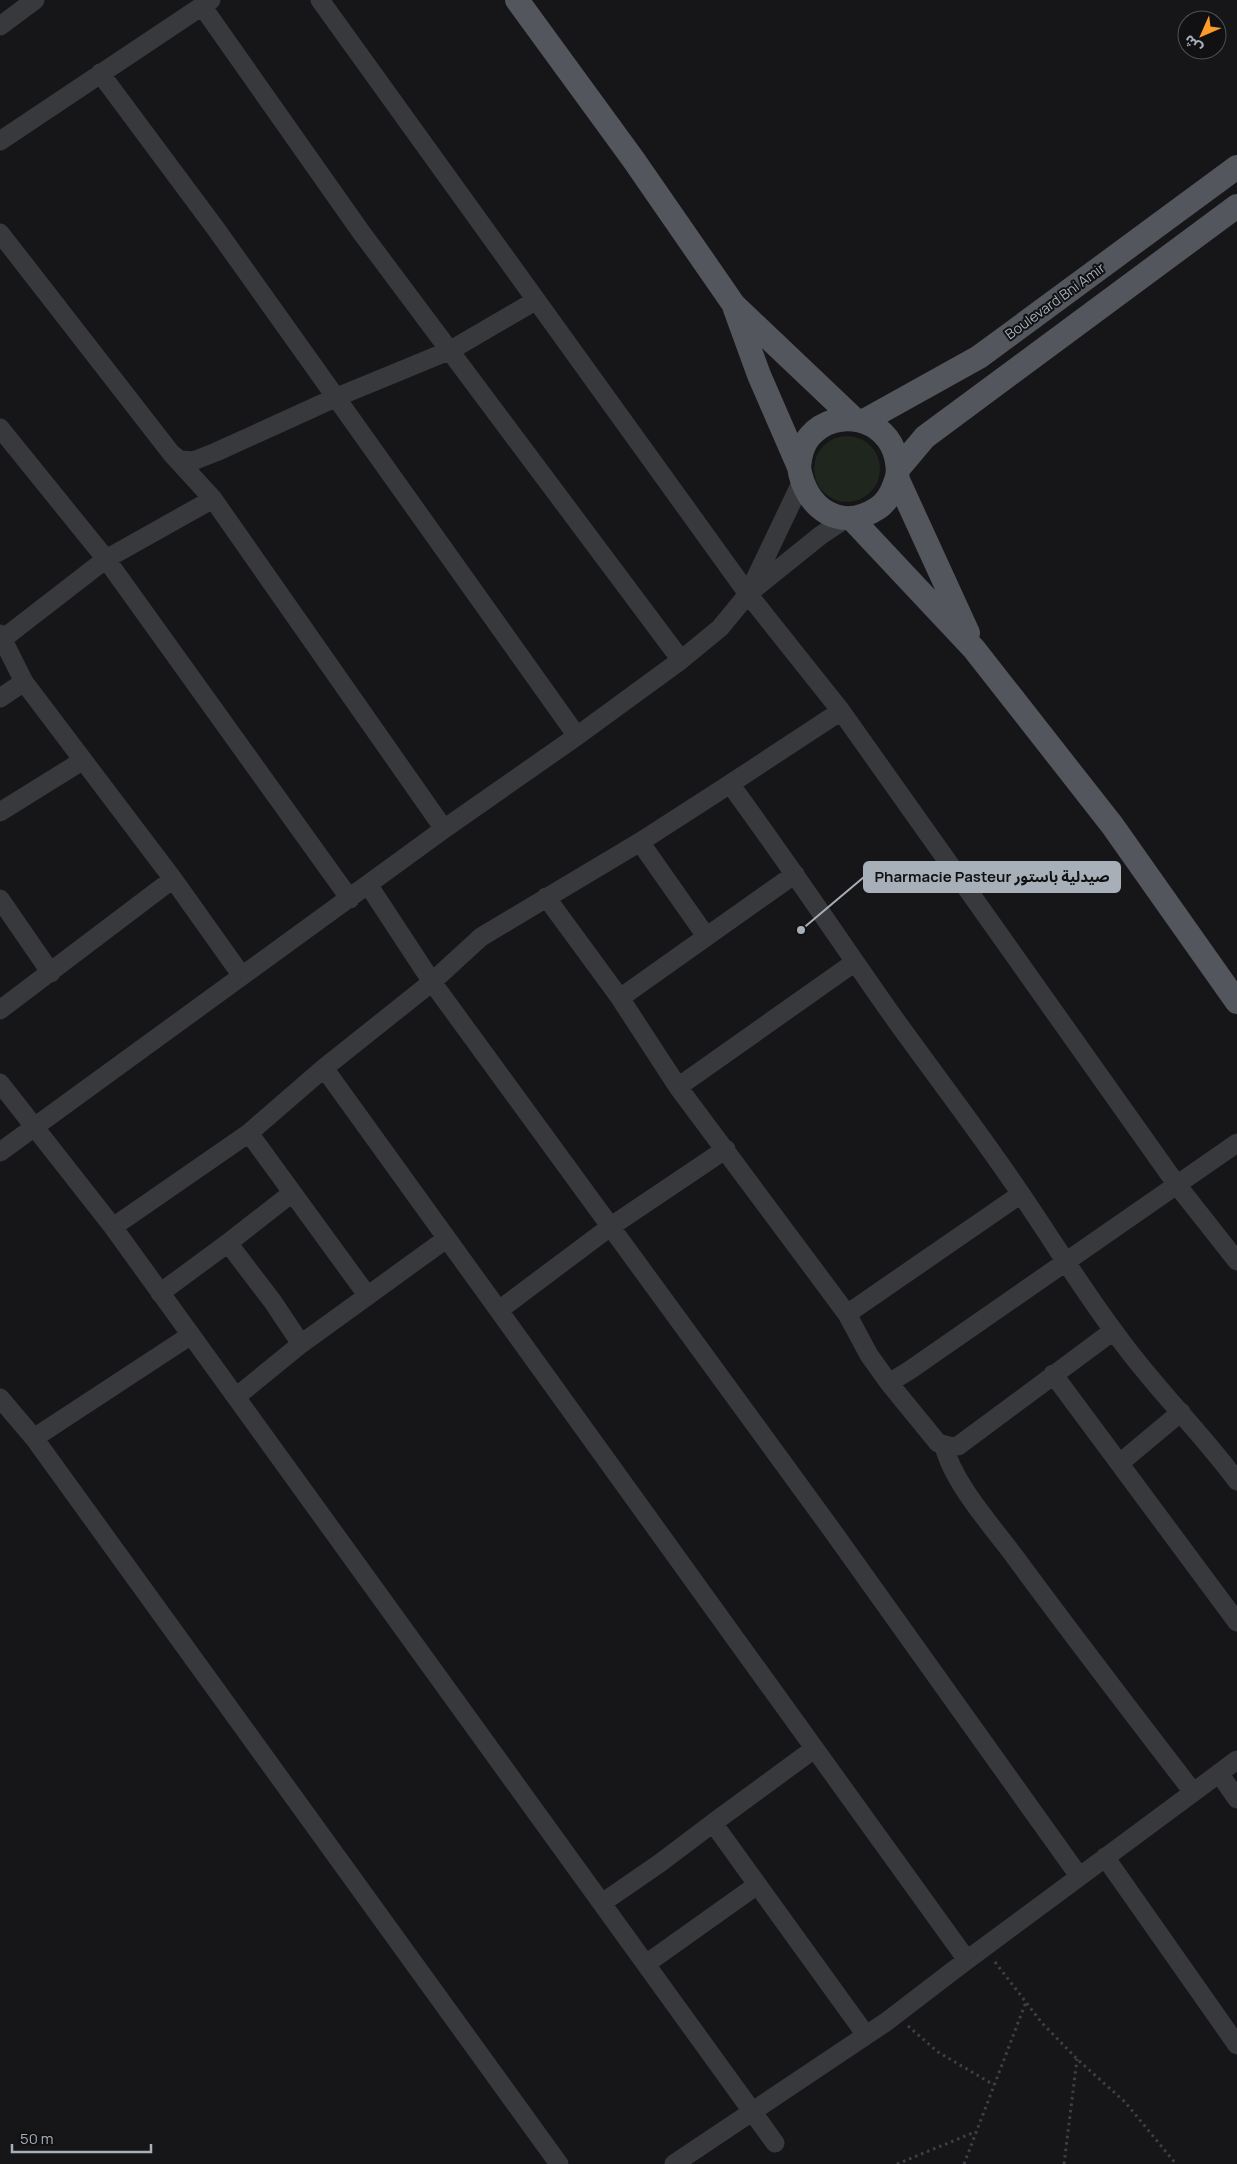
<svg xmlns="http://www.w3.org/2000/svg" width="1237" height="2164" font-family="Manrope,'Noto Sans Arabic',sans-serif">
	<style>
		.green { fill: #1e261e }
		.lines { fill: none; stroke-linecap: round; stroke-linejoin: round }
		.path { stroke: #3d4044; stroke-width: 3; stroke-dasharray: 2.5 4; stroke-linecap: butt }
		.minor { stroke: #37393d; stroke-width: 19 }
		.major { stroke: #53565d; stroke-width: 24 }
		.labels { text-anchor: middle; stroke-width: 4; stroke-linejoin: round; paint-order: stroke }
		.street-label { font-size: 14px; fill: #a7afb9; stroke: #111113 }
		.leader { fill: none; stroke: #a7afb9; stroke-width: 2 }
		.callout-dot { fill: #a7afb9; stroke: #111113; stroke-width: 2 }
		.callout { fill: #a7afb9; stroke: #a7afb9; stroke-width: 2 }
		.callout-label { font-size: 15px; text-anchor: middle; font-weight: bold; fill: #111 }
	</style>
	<rect width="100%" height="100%" fill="#161618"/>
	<path class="green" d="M814 469a33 33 0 1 1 66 0a33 33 0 1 1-66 0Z"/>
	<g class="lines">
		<path class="path" d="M995,1962l47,61 35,36 48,43 51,62
			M908,2026l30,26 56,33
			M897,2164l78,-32
			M964,2164l62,-162
			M1064,2164l13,-105"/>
		<path class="minor" d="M320,0l428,594 93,117 336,474 60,76
			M202,6l159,226 320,428
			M0,26l35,-26
			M100,73l116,156 361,507
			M0,141l211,-141
			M0,233l171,220 42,46 231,330
			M0,428l106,131 244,340
			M172,454l8,6 13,1 23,-9 121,-55 114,-47 84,-49
			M754,589l67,-54 26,-17
			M0,634l24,48 149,197 69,97
			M4,638l102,-79 107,-60
			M0,698l24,-16
			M841,711l-111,73c56,76 108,154 162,231 43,60 88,118 129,179 32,47 61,95 95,140 37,52 83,96 121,147
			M0,812l82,-51
			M640,842l66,94
			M369,886l63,96 397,544 250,350
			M546,897l74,101 58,89 169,227 22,41 20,28 21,-13 327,-227
			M0,899l51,74
			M620,998l175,-124
			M0,1010l173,-131
			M324,1068l643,892 270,-200
			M0,1083l113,144 662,916
			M678,1087l177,-125
			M249,1133l118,162
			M0,1152l444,-323 133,-93 104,-76 39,-32 28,-34 53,-111
			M113,1227l136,-94 75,-65 108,-86 49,-45 159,-95 90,-58
			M228,1243l64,-50
			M160,1293l68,-50 45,59 28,42 145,-105
			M499,1310l111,-83 116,-78
			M847,1314l174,-120
			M1053,1374l184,248
			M889,1383l49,60 14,4 6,-1 155,-115
			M236,1397l65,-53
			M0,1398l34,40 525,726
			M34,1438l157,-103
			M944,1446c9,37 48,80 71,111 58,79 118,157 178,235
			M1120,1463l61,-51
			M1219,1773l18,26
			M713,1823l101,-74
			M1105,1857l132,188
			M602,1903l58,-40 53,-40 153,212
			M646,1964l111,-79
			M674,2164l212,-142 81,-62"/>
		<path class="major" d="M517,0l116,159 101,146 119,113
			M735,309l24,66 40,92c6,41 41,66 79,41 9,-6 14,-16 17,-25 4,-9 3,-16 1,-26 -9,-39 -59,-51 -86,-21 -8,9 -10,20 -11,31
			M864,421l115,-64 258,-190
			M898,469l27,-32 312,-231
			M897,478l71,155
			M851,518l123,131 138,176 125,177"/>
	</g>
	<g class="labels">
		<g class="street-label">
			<text transform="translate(1055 301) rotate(-36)" y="5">Boulevard Bni Amir</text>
		</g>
	</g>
	<path class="leader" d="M801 930L864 877"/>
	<circle class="callout-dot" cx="801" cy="930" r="5"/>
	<rect class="callout" x="864" y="862" width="256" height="30" rx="5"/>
	<g class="callout-label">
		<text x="992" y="882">Pharmacie Pasteur صيدلية باستور</text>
	</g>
	<g transform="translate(1202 35) rotate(225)"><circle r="24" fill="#111113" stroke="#4d5055"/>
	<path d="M0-4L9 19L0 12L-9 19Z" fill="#fc9a2a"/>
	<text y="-8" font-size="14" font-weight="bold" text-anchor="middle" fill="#a7afb9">ش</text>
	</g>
	<path d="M12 2144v8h139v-8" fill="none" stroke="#a7afb9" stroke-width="2.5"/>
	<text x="20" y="2144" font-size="15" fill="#a7afb9" stroke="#111113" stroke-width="4" paint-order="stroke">50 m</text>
</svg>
